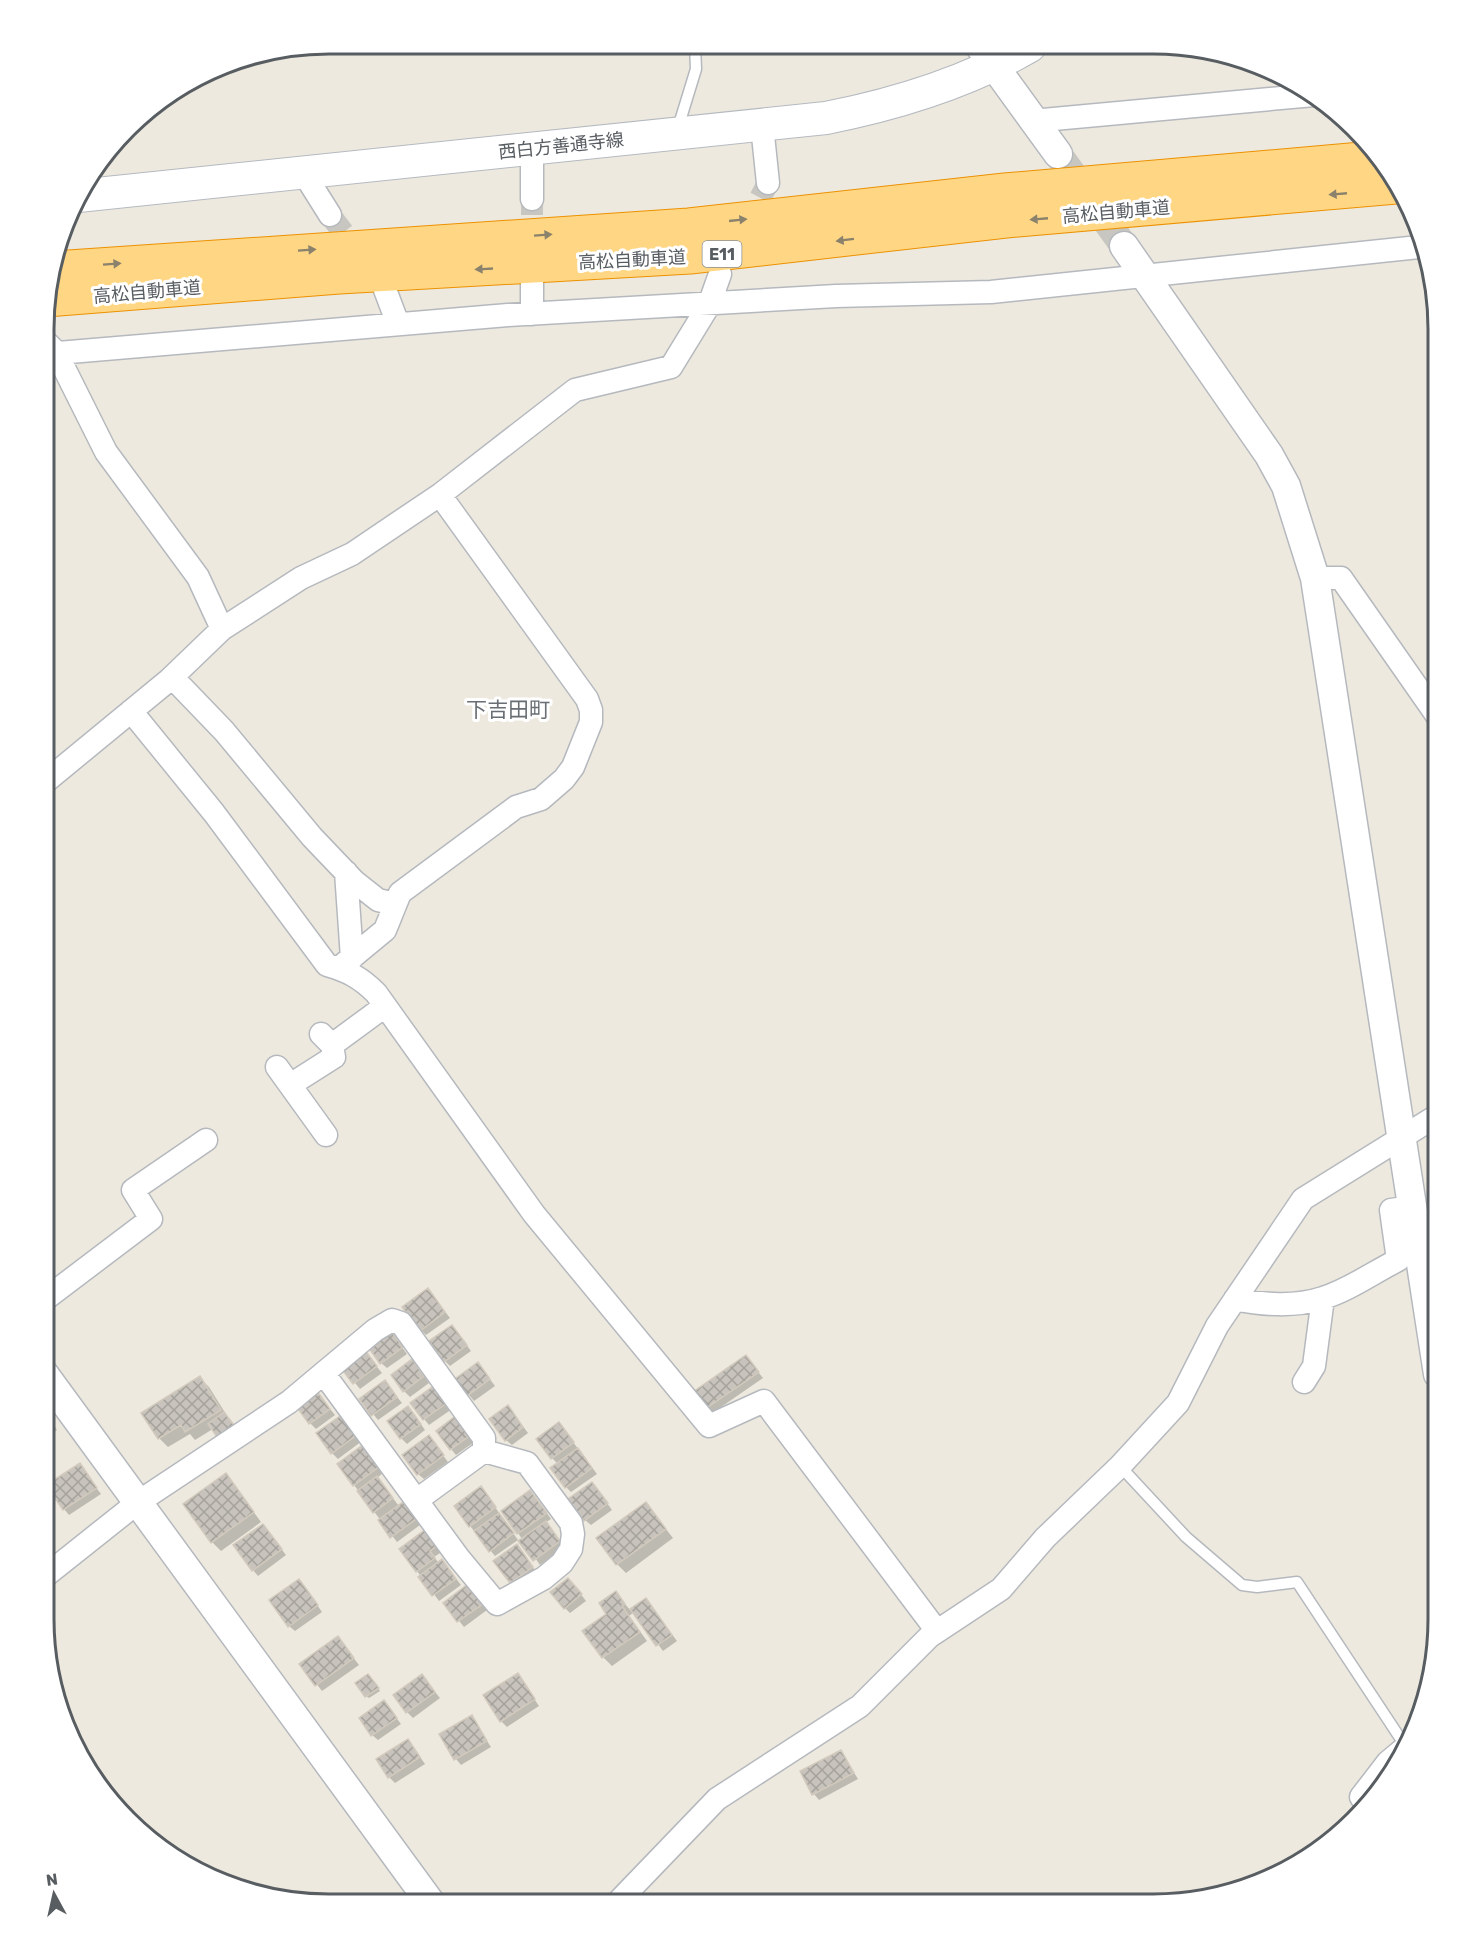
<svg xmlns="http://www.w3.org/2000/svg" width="1482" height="1948" font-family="Rubik,'Noto Sans JP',sans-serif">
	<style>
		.shadow { fill: #0003 }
		.building { fill: url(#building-cross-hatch); stroke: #d2cabd; stroke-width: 1.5 }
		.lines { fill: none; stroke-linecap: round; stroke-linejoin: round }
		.minor-tunnel { stroke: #c8c6c0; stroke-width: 22; stroke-dasharray: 22 11; stroke-linecap: butt }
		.tertiary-tunnel { stroke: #c8c6c0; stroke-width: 28; stroke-dasharray: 28 14; stroke-linecap: butt }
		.service-casing { stroke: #b5b9be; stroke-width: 13 }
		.minor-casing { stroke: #b5b9be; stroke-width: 25 }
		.tertiary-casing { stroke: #b5b9be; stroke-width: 31 }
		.secondary-casing { stroke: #b5bac0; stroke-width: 34 }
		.motorway-casing { stroke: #ec9100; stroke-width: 35 }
		.service { stroke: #fff; stroke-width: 10 }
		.minor { stroke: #fff; stroke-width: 22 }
		.tertiary { stroke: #fff; stroke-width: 28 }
		.secondary { stroke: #fff; stroke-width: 32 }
		.motorway { stroke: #ffd784; stroke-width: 33 }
		.oneway { fill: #8a826c }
		.labels { text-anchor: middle; stroke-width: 6; stroke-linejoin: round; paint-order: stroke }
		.shield { fill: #fff; stroke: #8a8e91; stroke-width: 1.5 }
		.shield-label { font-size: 16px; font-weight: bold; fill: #585d62 }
		.street-label { font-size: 18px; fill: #585d62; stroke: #fff }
		.quarter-label { font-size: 21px; fill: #696f74; stroke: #fff }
		.rim { fill: none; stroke: #585d62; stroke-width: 3 }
	</style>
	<defs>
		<pattern id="building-cross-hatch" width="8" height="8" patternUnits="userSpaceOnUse" patternTransform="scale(1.5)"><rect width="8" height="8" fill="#c8c3bc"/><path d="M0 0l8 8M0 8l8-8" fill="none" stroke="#a5a29c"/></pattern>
	</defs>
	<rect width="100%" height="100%" fill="#ede9df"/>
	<path class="shadow" d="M433,1296l17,22 -24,17 -5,-5z
		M457,1332l14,19 -21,15 -5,-5z
		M393,1335l14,19 -20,14 -6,-5z
		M364,1351l18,22 -22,16 -18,-22z
		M746,1357l17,21 -52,36 -5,-6z
		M418,1367l11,16 -19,14 -6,-6z
		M483,1370l12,16 -21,15 -17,-21z
		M200,1378l9,9 20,32 -34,21 -5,-6 -22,13 -9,-9z
		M385,1382l17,21 -24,17 -17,-21z
		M435,1387l17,22 -23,16 -5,-6z
		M317,1393l18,22 -19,14 -6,-6z
		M44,1410l13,20 -13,9z
		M413,1413l12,17 -18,14 -6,-6z
		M513,1413l15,20 -16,12 -6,-5z
		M343,1416l19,25 -24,18 -6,-6z
		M458,1416l19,24 -21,15 -5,-6z
		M564,1430l33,44 -26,18 -5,-5 -8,-23 -6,-6z
		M434,1443l14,19 -24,17 -6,-5z
		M363,1446l21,26 -7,6 22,28 10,3 11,16 -23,17 -43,-57z
		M79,1465l22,29 -32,21 -5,-6z
		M226,1475l35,47 -40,29 -9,-9z
		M598,1490l14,20 -21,15 -6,-5z
		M486,1494l32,46 -23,16 -25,-30z
		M536,1498l15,21 -6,4 19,24 -24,18 -22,-32z
		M646,1504l27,34 -47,35 -9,-9z
		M263,1525l23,30 -28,21 -5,-6z
		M426,1531l17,20 -9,6 5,6 8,4 14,18 -22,16 -22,-30z
		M522,1552l15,21 -20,15 -6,-6z
		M574,1585l12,16 -16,12 -5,-5z
		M304,1586l18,26 -27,19 -6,-5z
		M473,1592l14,18 -23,17 -19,-24z
		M616,1593l14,17 16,-10 31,41 -14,10 -29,-39 -5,4 18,25 -35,25 -9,-9 6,-43z
		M338,1638l21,27 -37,26 -21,-27z
		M518,1675l21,31 -32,21 -6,-6z
		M422,1676l18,22 -27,20 -6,-6z
		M371,1678l9,13 -11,7 -3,-2z
		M384,1702l17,22 -23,16 -6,-5z
		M471,1717l20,30 -30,18 -5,-6z
		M408,1740l17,24 -30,19 -6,-6z
		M841,1752l17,27 -39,21 -5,-6z"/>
	<path class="building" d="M428,1288l17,24 -25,19 -18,-24z
		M452,1325l15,20 -23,17 -15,-21z
		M388,1327l15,20 -23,17 -14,-20z
		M364,1349l13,17 -24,18 -13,-17z
		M746,1355l13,17 -54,37 -12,-17z
		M412,1359l12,17 -21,16 -12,-17z
		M478,1362l12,17 -23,17 -12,-17z
		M200,1376l21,34 -36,22 -4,-7 -23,14 -17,-26z
		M385,1380l12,17 -26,19 -12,-17z
		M435,1385l13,17 -25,18 -13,-17z
		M317,1391l13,18 -21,15 -13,-18z
		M508,1405l15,22 -18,14 -16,-22z
		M408,1406l13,18 -21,15 -13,-18z
		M224,1412l10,13 -17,12 -9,-13z
		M343,1414l15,20 -27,20 -15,-21z
		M458,1414l14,20 -22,16 -14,-19z
		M559,1422l15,20 -23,17 -15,-20z
		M429,1435l15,20 -27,20 -15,-20z
		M364,1444l16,22 -27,20 -16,-22z
		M578,1448l14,20 -27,20 -15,-20z
		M80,1463l17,25 -34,22 -17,-25z
		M226,1473l28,39 -43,31 -28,-39z
		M377,1476l16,22 -20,15 -16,-22z
		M592,1482l16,21 -24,18 -16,-22z
		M481,1486l15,21 -27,20 -15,-21z
		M530,1490l17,23 -30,21 -16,-23z
		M403,1502l13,17 -26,19 -12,-18z
		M646,1502l20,27 -50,36 -20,-27z
		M499,1513l15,20 -25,19 -15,-21z
		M546,1521l14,20 -27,20 -15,-20z
		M263,1524l19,25 -30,22 -19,-26z
		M426,1529l12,16 -8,6 5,7 -19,14 -17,-23z
		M517,1544l16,23 -23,16 -17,-22z
		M442,1559l14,20 -24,17 -14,-19z
		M568,1578l14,16 -18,15 -14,-17z
		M299,1579l19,26 -30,22 -19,-27z
		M468,1584l15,20 -26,18 -14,-19z
		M616,1591l9,13 -3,2 18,26 -38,26 -20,-27 24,-17 -7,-11z
		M646,1598l26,37 -16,11 -26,-37z
		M338,1636l16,22 -39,28 -16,-22z
		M518,1673l17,26 -35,23 -17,-27z
		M368,1674l11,14 -14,9 -10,-14z
		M422,1674l13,18 -29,21 -13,-18z
		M384,1700l13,18 -26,18 -12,-18z
		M472,1715l15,26 -33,19 -15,-26z
		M408,1739l12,18 -32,21 -12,-19z
		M841,1750l13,23 -42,22 -12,-24z"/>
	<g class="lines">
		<path class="minor-tunnel" d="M330,215l32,42
			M745,227l23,-44
			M532,248v-49"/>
		<path class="tertiary-tunnel" d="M1058,154l66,92"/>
		<g class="service-casing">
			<path id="service" d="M677,131l19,-62 -1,-24
				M1120,1466l66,71 56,48 15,2 40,-5 109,165"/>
		</g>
		<g class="minor-casing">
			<path id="minor" d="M1032,121l282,-26
				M762,126l6,57
				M532,149v50
				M303,172l27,43
				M384,287l14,37
				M532,314v-40
				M47,343l9,9 50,100 92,125 24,52
				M46,354l462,-39 328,-19 155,-4 428,-45
				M1315,578h26l97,139
				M172,677l52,54 88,106 42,44 24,19 17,4
				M131,711l83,102 113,152c21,6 34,13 49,28l158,221 175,212 55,-25 173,230
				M45,782l124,-102 53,-51 79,-51 51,-24 89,-60 134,-104 96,-23 38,-62 11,-31
				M346,872l6,86
				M339,968l46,-38 15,-37 116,-86 25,-8 23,-20 9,-12 18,-45v-12l-4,-11 -147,-204
				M332,1045l53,-39
				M277,1067l49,68
				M290,1085l44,-28 -2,-12 -11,-11
				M1235,1299c27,6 61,8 88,-1 26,-8 51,-26 75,-38l-7,-50 21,-3
				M44,1300l107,-81 -18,-29 73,-50
				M1304,1382l10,-16 9,-68
				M417,1500l67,-49
				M44,1577l93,-74 152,-101 86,-72 17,-10 9,3 83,115v13l43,12 44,60 2,11 -2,15 -9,14 -18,15 -47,26 -39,-47 -134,-183
				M1367,1805l-6,-8 27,-35 18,-15
				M617,1903l100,-104 143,-93 70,-70 71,-47 44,-51 75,-72 58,-63 39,-77 86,-127 135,-84"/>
		</g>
		<g class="tertiary-casing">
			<path id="tertiary" d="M979,45l79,109
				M1124,246l145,209 17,31 29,92 123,796
				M44,1374l386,528"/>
		</g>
		<g class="secondary-casing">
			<path id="secondary" d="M78,196l748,-78c71,-14 142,-36 204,-72"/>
		</g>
		<g class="motorway-casing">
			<path id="motorway" d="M54,268l635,-43 316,-35 368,-32
				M46,300l293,-23 351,-20 316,-36 390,-34"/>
		</g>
		<use href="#service" class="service"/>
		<use href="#minor" class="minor"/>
		<use href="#tertiary" class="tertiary"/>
		<use href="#secondary" class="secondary"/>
		<use href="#motorway" class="motorway"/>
	</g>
	<defs><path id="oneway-solid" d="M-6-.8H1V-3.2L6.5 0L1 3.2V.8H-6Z" transform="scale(1.5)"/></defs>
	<g class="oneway">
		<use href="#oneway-solid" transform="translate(1338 194) rotate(175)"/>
		<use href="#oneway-solid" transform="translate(1039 219) rotate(175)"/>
		<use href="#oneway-solid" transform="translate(738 220) rotate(-6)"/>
		<use href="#oneway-solid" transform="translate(543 235) rotate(-4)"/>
		<use href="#oneway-solid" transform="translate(845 240) rotate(173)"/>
		<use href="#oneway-solid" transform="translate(307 250) rotate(-4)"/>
		<use href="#oneway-solid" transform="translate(112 264) rotate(-4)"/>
		<use href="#oneway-solid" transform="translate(484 269) rotate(177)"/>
	</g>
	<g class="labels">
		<rect class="shield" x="702.5" y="241" width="39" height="26" rx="4.5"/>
		<g class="shield-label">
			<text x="722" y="260">E11</text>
		</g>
		<g class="street-label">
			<text transform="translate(561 146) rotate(-6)" y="6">西白方善通寺線</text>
			<text transform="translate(1116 212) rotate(-5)" y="6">高松自動車道</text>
			<text transform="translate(632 260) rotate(-3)" y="6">高松自動車道</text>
			<text transform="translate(147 292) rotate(-5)" y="6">高松自動車道</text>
		</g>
		<g class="quarter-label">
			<text x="508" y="717">下吉田町</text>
		</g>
	</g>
	<path d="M0 0H1482V1948H0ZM329 54H1153A275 275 0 0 1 1428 329V1619A275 275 0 0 1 1153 1894H329A275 275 0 0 1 54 1619V329A275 275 0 0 1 329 54Z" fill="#fff" fill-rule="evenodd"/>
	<path class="rim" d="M329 54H1153A275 275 0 0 1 1428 329V1619A275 275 0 0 1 1153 1894H329A275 275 0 0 1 54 1619V329A275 275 0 0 1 329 54Z"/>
	<g transform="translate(54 1894) rotate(352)" stroke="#ffffff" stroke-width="4.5" paint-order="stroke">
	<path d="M0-4.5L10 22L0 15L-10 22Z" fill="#585d62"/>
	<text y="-9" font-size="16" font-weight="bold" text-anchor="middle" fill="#585d62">N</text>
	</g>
</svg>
